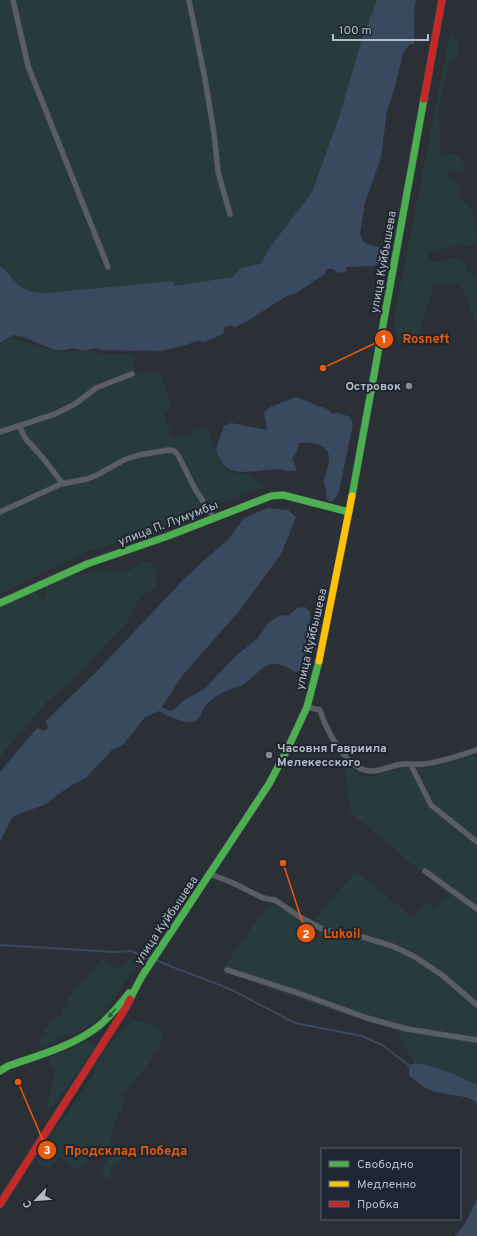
<svg xmlns="http://www.w3.org/2000/svg" width="477" height="1236" font-family="Overpass,sans-serif">
	<style>
		.green { fill: #273a3c }
		.water { fill: #394960 }
		.lines { fill: none; stroke-linecap: round; stroke-linejoin: round }
		.stream { stroke: #394960; stroke-width: 2 }
		.street-casing { stroke: #484c51; stroke-width: 6 }
		.fast-casing { stroke: #484c51; stroke-width: 8 }
		.slow-casing { stroke: #484c51; stroke-width: 8 }
		.jam-casing { stroke: #484c51; stroke-width: 8 }
		.street { stroke: #595e65; stroke-width: 5 }
		.fast { stroke: #4caf50; stroke-width: 7 }
		.slow { stroke: #ffc107; stroke-width: 7 }
		.jam { stroke: #c62828; stroke-width: 7 }
		.oneway { fill: #305d3d }
		.poi-dot { fill: #848b94; stroke: #1d2631; stroke-width: 1.5 }
		.labels { text-anchor: middle; stroke-width: 4; stroke-linejoin: round; paint-order: stroke }
		.street-label { font-size: 12px; fill: #b4bcc7; stroke: #1d2631 }
		.poi-label { font-size: 12px; font-weight: bold; fill: #b4bcc7; stroke: #1d2631; text-anchor: end }
		.leader { fill: none; stroke: #e8590c; stroke-width: 1.5 }
		.callout-dot { fill: #e8590c; stroke: #1d2631; stroke-width: 1.5 }
		.mark-label { font-size: 12px; text-anchor: middle; font-weight: bold; fill: #fff }
		.callout-label { font-size: 13px; text-anchor: middle; font-weight: bold; fill: #e8590c; stroke: #1d2631; stroke-width: 4; stroke-linejoin: round; paint-order: stroke }
	</style>
	<rect width="100%" height="100%" fill="#2a3036"/>
	<path class="green" d="M0,0h377l-16,42 -22,75 -27,75 -41,54 -11,18c-13,3 -20,1 -27,13l-59,9 -1,-5 -127,12c-31,-1 -26,-11 -46,-27z
		M450,34l3,2 6,10 -3,11 -8,11 -9,41 1,43 2,4 9,-3 7,2 6,10 -1,9 -12,-4 -3,2v4l10,8 3,7 -2,7c18,11 18,24 18,46l-3,2 -15,-1 -28,7 -4,2 1,6c4,2 9,3 13,2 10,-3 14,-9 24,0v5l3,5 9,3v54l-8,-25 -10,-21 -24,3 -4,9 -13,43 -11,3 -8,-2 -5,-12 1,-14z
		M13,338l41,13 9,1 11,-2 9,3 12,-2 5,3h32l4,19 25,-1 10,37 -7,4 9,26 33,-12 15,39 7,5 7,2 12,1 18,12 -136,53 -43,13 -86,42v-248l5,-5z
		M142,562h9c6,8 6,15 5,24l-15,12 -8,11 -6,13 -59,63 -22,17 -46,55v-151l33,-15 12,9 1,-15 24,-11 10,1 20,-4 27,1z
		M477,755v330c-22,-11 -37,-18 -62,-22l-11,-16 -5,-15 -116,-38 -61,-25 52,-72 39,24 43,-50 57,47 13,-16 9,7 13,-15 -98,-82 -6,-51 17,15 11,1 21,-7 9,-2 18,1 21,-4z
		M106,958l6,9c11,1 12,1 18,-9l4,1 3,5 -2,6 -8,9 -13,20 -14,18 -19,14 -23,7 -5,6 -11,4 -4,-2 3,-9 10,-17 8,-3c9,-23 27,-40 43,-58z
		M134,1021c12,1 23,2 30,12 -6,26 -26,41 -41,61 3,15 -8,24 -11,37 -1,4 -1,9 -1,13l11,11 -1,4 -9,8 -2,11h-4l-7,-4 11,-19 -11,-12 -20,27 -20,-13 -9,11 -10,-3 -5,-8 9,-10 49,-72 6,-16 21,-27z
		M88,1040l5,4v5l-41,59 -3,2 -2,-1 8,-40 -6,-6v-6l21,-7z"/>
	<path class="water" d="M377,0h39c-3,15 -1,29 -2,44l-5,1 -6,8 -8,34 -8,24 -6,46 -16,46 -5,31 3,7 4,3 15,4c0,8 0,15 -8,18l-28,1 1,4 -9,2c-4,-4 -6,-5 -12,-3l-1,4 -29,19 -11,4 -39,25 -11,5 -4,-2 -6,2 -2,7 -19,8 -7,-1 -11,4 -25,6 -60,-1 -5,-2 -13,3 -9,-3 -9,2h-10l-32,-13 -9,-2 -14,8v-77c20,16 15,26 46,27l127,-12 1,5 59,-9c8,-12 14,-10 27,-13l11,-18 41,-54 27,-75 22,-75z
		M296,397l31,12 6,5 6,-1 11,4 3,7 -14,67 -4,8 -4,3c-5,-2 -5,-5 -5,-10 0,-4 -1,-6 -2,-9 0,-8 5,-15 5,-22 2,-17 -17,-19 -30,-18l-3,11 -4,4 5,12c-7,2 -11,0 -18,-1 -14,0 -41,7 -52,-1 -6,-4 -9,-13 -11,-19l8,-23 7,-3 36,7 -3,-18 6,-5z
		M268,508l20,2 8,7 -15,37 -41,56 -58,66 -20,31 8,4 5,-2 8,-8 21,-12 34,-35 19,-15 12,-17 8,-5 5,-2 6,1 9,-8 8,-1 5,5v8l-3,14 -4,33 -2,4 -6,1c-29,-20 -32,1 -55,14 -3,2 -8,2 -11,4 -8,3 -15,7 -21,13 -6,5 -6,16 -15,19 -7,2 -28,-7 -34,-11l-14,6 -22,28 -11,5 -26,28 -16,8 -26,19 -25,9 -7,4 -12,23v-69l37,-44 6,3 5,-2 -2,-8 54,-53 83,-88 20,-19 25,-21 16,-22z
		M415,1063c25,4 40,11 62,22v18c-9,-8 -24,-7 -36,-10 -13,-2 -23,-9 -32,-18v-10z
		M477,1199v37h-22l10,-13z"/>
	<g class="lines">
		<path class="stream" d="M0,945l113,7 18,-1 20,8
			M155,960l77,30 63,33 67,13 22,10 28,22"/>
		<g class="street-casing">
			<path id="street" d="M13,0l15,66 80,201
				M189,0l16,79 9,54 4,39 12,42
				M19,426l6,12 18,20 20,26
				M0,432l55,-18 20,-10 21,-16 36,-14
				M0,512l61,-28 26,-5 10,-4 27,-15 15,-5 30,-5 5,1 4,4 17,34 19,29
				M307,707l13,3c6,20 27,60 50,61 9,1 18,-4 27,-6 9,-2 18,0 27,-1 18,-2 36,-9 53,-14
				M411,765l20,40 46,37
				M425,871l52,38
				M210,874l21,8 32,16 12,2 25,17 24,13 39,7 29,9 9,4 14,7 27,18 35,30
				M227,970l71,23 69,25 40,11 70,11"/>
		</g>
		<g class="fast-casing">
			<path id="fast" d="M352,496l72,-397
				M0,603l87,-39 81,-28 103,-40 12,-1 66,17
				M130,999l12,-23 127,-192 18,-34 20,-43 12,-46
				M0,1071l8,-5c31,-11 66,-20 92,-41 11,-10 20,-20 29,-32"/>
		</g>
		<g class="slow-casing">
			<path id="slow" d="M319,661l33,-165"/>
		</g>
		<g class="jam-casing">
			<path id="jam" d="M424,99l18,-99
				M0,1204l125,-195 5,-10"/>
		</g>
		<use href="#street" class="street"/>
		<use href="#fast" class="fast"/>
		<use href="#slow" class="slow"/>
		<use href="#jam" class="jam"/>
	</g>
	<defs><path id="oneway-solid" d="M-6-.8H1V-3.2L6.5 0L1 3.2V.8H-6Z"/></defs>
	<use class="oneway" href="#oneway-solid" transform="translate(112 1013) rotate(131)"/>
	<g class="poi-dot">
		<circle cx="409" cy="386" r="4"/>
		<circle cx="269" cy="755" r="4"/>
	</g>
	<g class="labels">
		<g class="street-label">
			<text transform="translate(383 262) rotate(-80)" y="4">улица Куйбышева</text>
			<text transform="translate(168 523) rotate(-21)" y="4">улица П. Лумумбы</text>
			<text transform="translate(311 639) rotate(-77)" y="4">улица Куйбышева</text>
			<text transform="translate(166 920) rotate(-56)" y="4">улица Куйбышева</text>
		</g>
		<g class="poi-label">
			<text x="401" y="390">Островок</text>
			<text x="277" y="752" text-anchor="start">Часовня Гавриила<tspan x="277" dy="14">Мелекесского</tspan></text>
		</g>
	</g>
	<path class="leader" d="M323 368L384 339M283 863L306 933M18 1082L47 1150"/>
	<g class="callout-dot">
		<circle cx="323" cy="368" r="4"/>
		<circle cx="283" cy="863" r="4"/>
		<circle cx="18" cy="1082" r="4"/>
		<circle cx="384" cy="339" r="10"/>
		<circle cx="306" cy="933" r="10"/>
		<circle cx="47" cy="1150" r="10"/>
	</g>
	<g class="mark-label">
		<text x="384" y="343">1</text>
		<text x="306" y="938">2</text>
		<text x="47" y="1154">3</text>
	</g>
	<g class="callout-label">
		<text x="426" y="343">Rosneft</text>
		<text x="342" y="938">Lukoil</text>
		<text x="126" y="1155">Продсклад Победа</text>
	</g>
	<rect x="321" y="1148" width="140" height="72" fill="#1d2631" stroke="#59626d"/>
	<rect x="329" y="1161" width="20" height="6" fill="#4caf50" stroke="#59626d"/>
	<text x="357" y="1168" font-size="12" fill="#b4bcc7">Свободно</text>
	<rect x="329" y="1181" width="20" height="6" fill="#ffc107" stroke="#59626d"/>
	<text x="357" y="1188" font-size="12" fill="#b4bcc7">Медленно</text>
	<rect x="329" y="1201" width="20" height="6" fill="#c62828" stroke="#59626d"/>
	<text x="357" y="1208" font-size="12" fill="#b4bcc7">Пробка</text>
	<g transform="translate(36 1200) rotate(244)" stroke="#1d2631" stroke-width="3" paint-order="stroke">
	<path d="M0-3L7 15L0 10L-7 15Z" fill="#b4bcc7"/>
	<text y="-6" font-size="11" font-weight="bold" text-anchor="middle" fill="#b4bcc7">С</text>
	</g>
	<path d="M333 34v6h95v-6" fill="none" stroke="#b4bcc7" stroke-width="2"/>
	<text x="339" y="34" font-size="12" fill="#b4bcc7" stroke="#1d2631" stroke-width="3" paint-order="stroke">100 m</text>
</svg>
